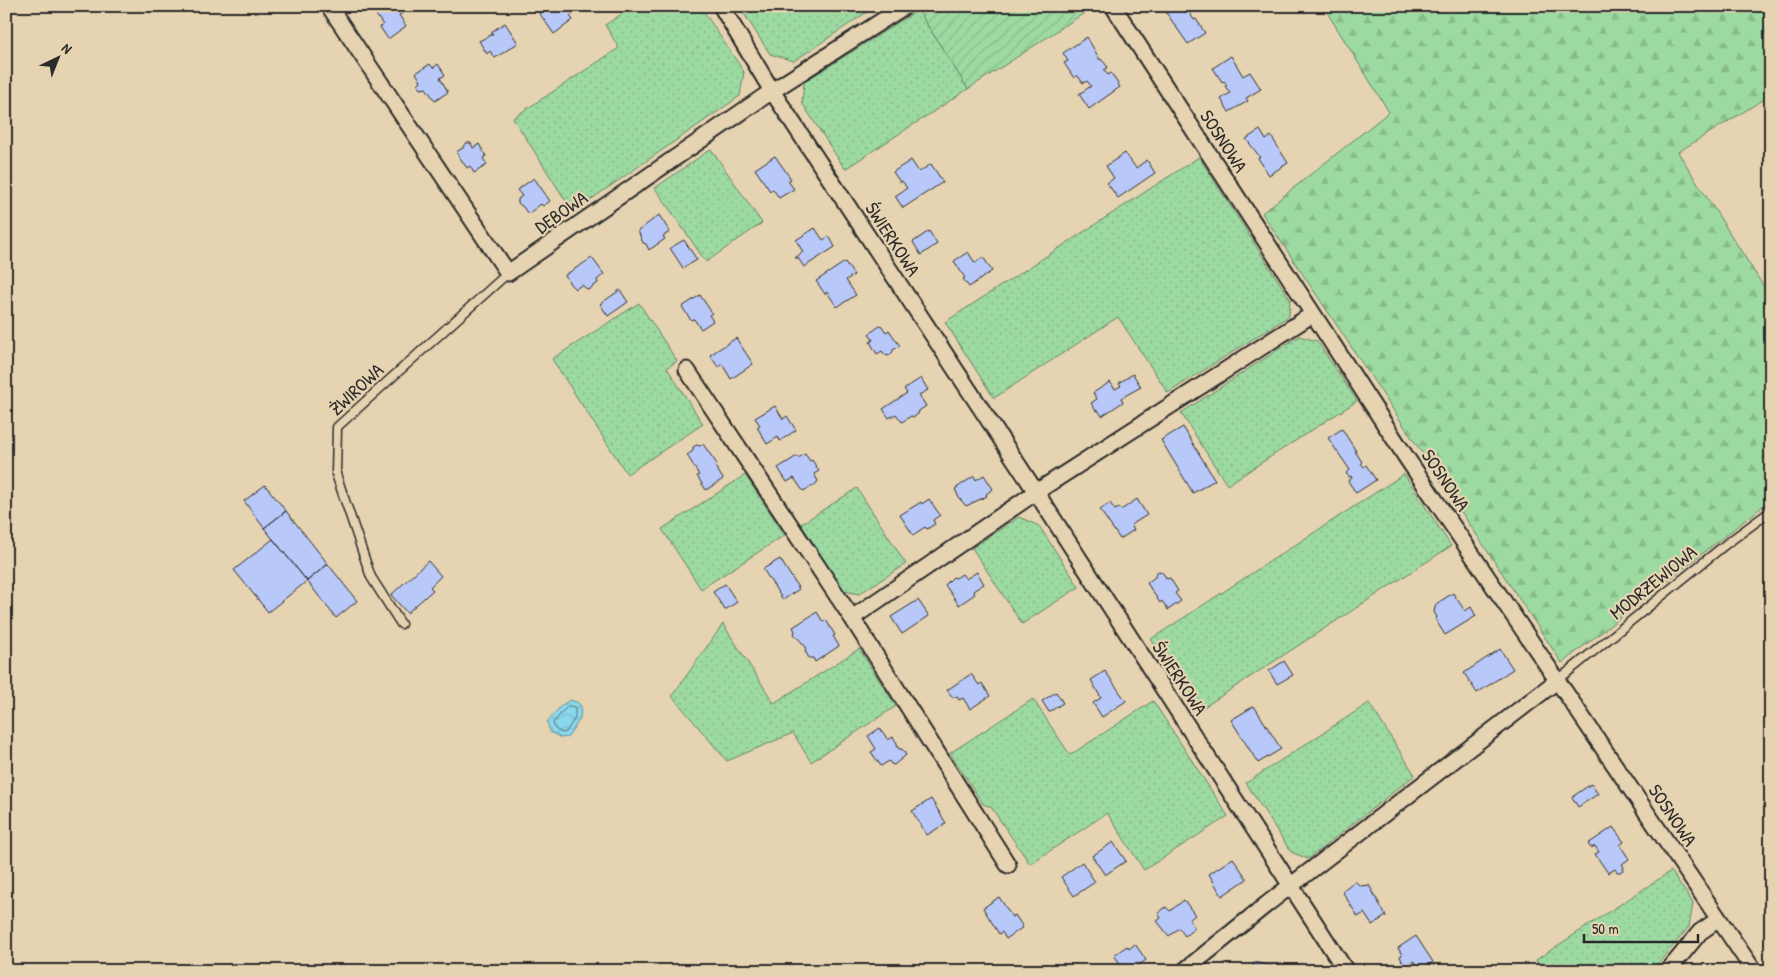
<svg xmlns="http://www.w3.org/2000/svg" width="1777" height="977" font-family="'Patrick Hand',sans-serif">
	<style>
		.grass { fill: url(#grass-dots); stroke: #648266 }
		.forest { fill: url(#forest-firs); stroke: #648266 }
		.garden { fill: url(#garden-furrows); stroke: #648266 }
		.water { fill: url(#water-waves); stroke: #65929e }
		.lines { fill: none; stroke-linecap: round; stroke-linejoin: round }
		.shore { stroke: #517078; stroke-width: 1 }
		.building { fill: #b8c9f9; stroke: #2b2b2b }
		.service-casing { stroke: #2b2b2b; stroke-width: 11 }
		.minor-casing { stroke: #2b2b2b; stroke-width: 19 }
		.service { stroke: #e6d3b1; stroke-width: 8 }
		.minor { stroke: #e6d3b1; stroke-width: 15 }
		.labels { text-anchor: middle; stroke-width: 4.5; stroke-linejoin: round; paint-order: stroke }
		.street-label { font-size: 19px; fill: #2b2b2b; stroke: #e6d3b1 }
	</style>
	<defs>
		<pattern id="grass-dots" width="8" height="8" patternUnits="userSpaceOnUse" patternTransform="scale(1.25)"><rect width="8" height="8" fill="#9cdaa2"/><path d="M2 2h.1M6 6h.1" fill="none" stroke="#87bb8c" stroke-width="1.8" stroke-linecap="round"/></pattern>
		<pattern id="forest-firs" width="22" height="20" patternUnits="userSpaceOnUse" patternTransform="scale(1.25)"><rect width="22" height="20" fill="#9cdaa2"/><path d="M5 1l3.5 6h-7zM16 11l3.5 6h-7z" fill="#87bb8c"/></pattern>
		<pattern id="garden-furrows" width="10" height="10" patternUnits="userSpaceOnUse" patternTransform="scale(1.25)"><rect width="10" height="10" fill="#9cdaa2"/><path d="M-1 1l2-2M0 10L10 0M9 11l2-2" fill="none" stroke="#87bb8c"/></pattern>
		<pattern id="water-waves" width="16" height="10" patternUnits="userSpaceOnUse" patternTransform="scale(1.25)"><rect width="16" height="10" fill="#8bd7eb"/><path d="M0 5q4-4 8 0t8 0" fill="none" stroke="#78b9ca"/></pattern>
	</defs>
	<rect width="100%" height="100%" fill="#e6d3b1"/>
	<filter id="ink" filterUnits="userSpaceOnUse"><feTurbulence type="fractalNoise" baseFrequency=".02" numOctaves="2"/><feDisplacementMap in="SourceGraphic" scale="10" xChannelSelector="R" yChannelSelector="G"/><feConvolveMatrix kernelMatrix="1 2 1 2 8 2 1 2 1" color-interpolation-filters="sRGB"/></filter>
	<g filter="url(#ink)">
		<path class="grass" d="M634,6h66l44,66 -4,24 -167,116 -60,-94 106,-70 -14,-23z
			M739,6h137l-82,55 -24,-7z
			M918,10l50,79 -123,80 -43,-66 2,-21z
			M711,149l51,74 -56,39 -51,-74z
			M1199,157l91,142 -1,17 -121,77 -50,-76 -124,81 -49,-76z
			M639,303l38,58 -10,7 36,56 -76,50 -75,-115z
			M1299,336l18,5 40,60 -130,84 -46,-72z
			M1404,474l47,72 -253,165 -47,-72z
			M745,475l40,60 -84,54 -39,-60z
			M857,488l49,76 -47,30 -15,-3 -43,-67z
			M1019,517l20,9 40,61 -57,37 -50,-76z
			M723,624l51,79 85,-54 37,57 -85,56 -18,-29 -66,28 -55,-65z
			M1033,699l37,56 83,-54 75,115 -84,54 -37,-57 -77,51 -39,-57 -8,-3 -33,-51z
			M1369,703l46,72 -107,84 -17,-7 -45,-69z
			M1671,871l22,32 -4,24 -37,44h-109l-7,-11z"/>
		<path class="forest" d="M1323,6h448v89l-93,57 93,146v202l-209,163 -300,-450 127,-101z"/>
		<path class="garden" d="M924,6h171l-127,83 -50,-79z"/>
		<path class="water" d="M569,700l8,2 4,4 -1,13 -12,18 -7,1 -11,-6 -3,-10 13,-15z"/>
		<g class="lines">
			<path class="shore" d="M569,706l6,2v10l-9,14 -4,1 -7,-4 -2,-6 10,-12z"/>
		</g>
		<path class="building" d="M370,6h33l3,5 -7,4 7,11 -18,13 -8,-12 3,-2z
			M537,6h44l1,2 -12,8 3,4 -19,14 -19,-27z
			M1168,6h17l9,14 2,-1 9,14 -17,11 -23,-33 3,-2z
			M505,23l13,20 -23,15 -5,-7 -3,3 -8,-13 14,-7 -2,-2z
			M1087,37l13,23 1,-1 7,8 -4,3 4,5 3,-2 9,14 -31,22 -10,-15 12,-8 -4,-5 -4,2 -6,-8 -3,3 -10,-15 4,-2 -5,-8z
			M1231,56l12,20 7,-4 11,17 -15,9 2,3 -19,11 -8,-13 9,-6 -5,-7 2,-1 -3,-4 -2,1 -9,-14z
			M430,64l3,4 5,-4 7,11 -5,3 8,14 -13,9 -9,-13 -5,1 -3,-5 3,-3 -5,-8z
			M1260,130l6,10 5,-4 17,27 -19,12 -11,-17 2,-1 -14,-18z
			M467,143h4l2,5 6,-4 7,12 -3,2 4,7 -13,8 -4,-7 -3,2 -11,-16 7,-4 1,-3z
			M1125,153l11,15 11,-8 8,13 -37,25 -11,-15 7,-5 -8,-12z
			M775,156l16,23 -3,2 6,8 -15,9 -6,-9 -3,2 -15,-22z
			M911,160l8,12 12,-8 12,18 -40,26 -8,-12 12,-8 -5,-7 -2,1 -7,-10z
			M534,178l16,23 -7,5 -2,-2 -13,10 -5,-7 -5,-4v-4l4,-3 -5,-6z
			M659,215l11,17 -7,4 2,3 -16,11 -3,-6 -3,-1 -5,-12z
			M815,228l8,12 6,-4 6,11 -31,20 -6,-9h-3l8,-6 -7,-12z
			M929,231l8,13 -16,11 -8,-13z
			M684,240l13,20 -14,8 -13,-20z
			M968,252l7,11 8,-6 9,14 -23,16 -6,-8 2,-1 -11,-17z
			M592,258l12,16 -7,6 1,3 -10,7 -6,-5 -7,4 -5,-5 -5,-9z
			M845,262l9,13 -8,5 10,15 -19,12 -10,-15 -2,2 -9,-13z
			M620,290l8,12 -20,14 -8,-12z
			M700,295l12,18 -3,2 4,6 -12,8 -7,-10 -3,1 -9,-13z
			M881,325l5,7 3,-2 11,16 -7,4 -1,3 -3,3 -4,-1 -3,-4 -5,3 -7,-12 3,-2 -4,-6z
			M736,338l17,26 -22,15 -9,-15 -4,3 -8,-12z
			M1133,374l8,13 -20,11 2,4 -21,14 -4,-6 -2,1 -5,-8 6,-4 -4,-6 17,-11 5,7 6,-3 -2,-3z
			M921,378l7,12 -9,5 7,11 -7,5 -1,3 -4,3 -3,-1 -9,6 -6,-8 -7,4 -6,-9 24,-16 -3,-4z
			M775,406l8,13 4,-3 9,14 -16,11 -2,-4 -11,7 -10,-17 3,-2 -5,-7z
			M1183,427l32,53 -22,13 -32,-53z
			M1342,429l14,22h-1l7,11 -1,1 3,4 2,-2 10,15 -20,13 -8,-12 4,-3 -1,-2 -2,1 -3,-4 4,-3 -22,-32z
			M703,444l14,20 -2,2 8,13 -17,11 -9,-14 2,-1 -12,-20 6,-4v-4l4,-2 3,1z
			M805,454l5,7 2,-1 7,11 -5,3 4,7 -3,4 -12,6 -9,-13 -7,4 -9,-14 19,-12 1,2z
			M984,475l9,14 -7,5 1,2 -21,10 -7,-8 -4,-9 19,-13 2,4z
			M265,485l21,26 -22,17 -20,-27z
			M929,499l11,16 -7,5 2,4 -8,5 -2,-2 -12,8 -13,-20 21,-13 1,2z
			M1137,499l10,16 -16,10 3,5 -14,9 -20,-29 10,-7 5,7 4,-2 2,2z
			M286,511l42,53 -21,17 -43,-53z
			M273,539l34,42 -39,31 -34,-42z
			M780,559l19,30 -16,11 -20,-31z
			M428,561l13,15 -11,11 3,3 -26,23 -16,-18z
			M328,564l29,37 -21,17 -29,-37z
			M1159,571l3,1 5,7 3,-1 8,13 -3,2 6,8 -13,9 -6,-9 -2,2 -13,-20 8,-6 1,-4z
			M977,572l7,12 -11,7 2,3 -16,11 -14,-20 8,-8 3,1 6,-4 4,5z
			M725,584l12,18 -12,8 -12,-18z
			M1453,593l12,18 6,-4 5,9 -31,19 -10,-16 2,-2 -3,-5 2,-8z
			M918,600l11,16 -27,18 -11,-17z
			M817,612l6,10 3,-2 9,15 -2,1 6,10 -24,16 -2,-4h-4l-4,-7 1,-4 -12,-13 1,-3 -2,-4z
			M1500,649l13,20 -36,24 -13,-20z
			M1284,661l9,14 -16,9 -8,-13z
			M1105,671l21,30 -24,16 -9,-14 8,-5 -10,-18z
			M971,674l8,11 3,-2 8,13 -20,13 -7,-11 -4,2 -2,-4 -4,2 -6,-8z
			M1056,692l7,11 -14,9 -7,-11z
			M1254,706l27,43 -23,14 -27,-43z
			M880,728l8,12 5,-3 4,6v3l2,3h3l4,6 -12,10 -3,-1 -2,-3 -8,5 -10,-14 5,-3 -8,-13z
			M1591,784l7,10 -20,13 -6,-10z
			M931,799l15,24 -19,12 -15,-24z
			M1613,827l11,15 -4,3 9,14 -7,5 2,3 -1,3 -3,2h-3l-2,-3 -7,4 -13,-19 4,-2 -4,-6 -4,2 -3,-4z
			M1113,842l13,19 -21,14 -13,-19z
			M1233,858l14,21 -25,17 -13,-22z
			M1082,862l13,20 -21,14 -13,-19z
			M1355,881l5,5 9,-1 17,31 -14,9 -8,-12 -6,4 -16,-26z
			M999,897l13,20 3,-2 8,12 -17,12 -4,-7 -3,2 -16,-26z
			M1184,900l11,15 -6,5 6,8 -10,8 -6,-8 -10,8 -12,-15 4,-3 -3,-5 8,-6 4,4z
			M1416,936l17,26 -13,9 -6,-10 -7,5 -4,-2 -3,-8 2,-1 -4,-7z
			M1135,944l11,16 -15,11h-6l-11,-16 13,-9 2,3z
			M1254,962l22,5 2,4h-26z"/>
		<g class="lines">
			<g class="service-casing">
				<path id="service" d="M401,624l-30,-47 -35,-103 1,-47 171,-154
					M1558,680l168,-136 45,-33"/>
			</g>
			<g class="minor-casing">
				<path id="minor" d="M329,6l179,267 264,-182 133,-85
					M721,6l51,85 264,401 310,479
					M1113,6l293,451 348,514
					M687,370l165,248 156,247
					M852,618l184,-126 277,-178
					M1184,971l83,-67 291,-224
					M1668,971l32,-39 19,-13"/>
			</g>
			<use href="#service" class="service"/>
			<use href="#minor" class="minor"/>
		</g>
	</g>
	<g class="labels">
		<g class="street-label">
			<text transform="translate(1224 141) rotate(57)" y="7">SOSNOWA</text>
			<text transform="translate(561 212) rotate(-35)" y="7">DĘBOWA</text>
			<text transform="translate(893 239) rotate(57)" y="7">ŚWIERKOWA</text>
			<text transform="translate(356 389) rotate(-43)" y="7">ŻWIROWA</text>
			<text transform="translate(1446 480) rotate(56)" y="7">SOSNOWA</text>
			<text transform="translate(1653 582) rotate(-39)" y="7">MODRZEWIOWA</text>
			<text transform="translate(1180 678) rotate(57)" y="7">ŚWIERKOWA</text>
			<text transform="translate(1673 815) rotate(56)" y="7">SOSNOWA</text>
		</g>
	</g>
	<rect width="1777" height="977" fill="none" stroke="#e6d3b1" stroke-width="25"/>
	<rect x="12" y="12" width="1752" height="952" fill="none" stroke="#2b2b2b" stroke-width="2" filter="url(#ink)"/>
	<g transform="translate(58 58) rotate(43)" stroke="#e6d3b1" stroke-width="4" paint-order="stroke">
	<path d="M0-4L9 19L0 12L-9 19Z" fill="#2b2b2b"/>
	<text y="-8" font-size="14" font-weight="bold" text-anchor="middle" fill="#2b2b2b">N</text>
	</g>
	<path d="M1584 934v8h114v-8" fill="none" stroke="#2b2b2b" stroke-width="2.5"/>
	<text x="1592" y="934" font-size="15" fill="#2b2b2b" stroke="#e6d3b1" stroke-width="4" paint-order="stroke">50 m</text>
</svg>
